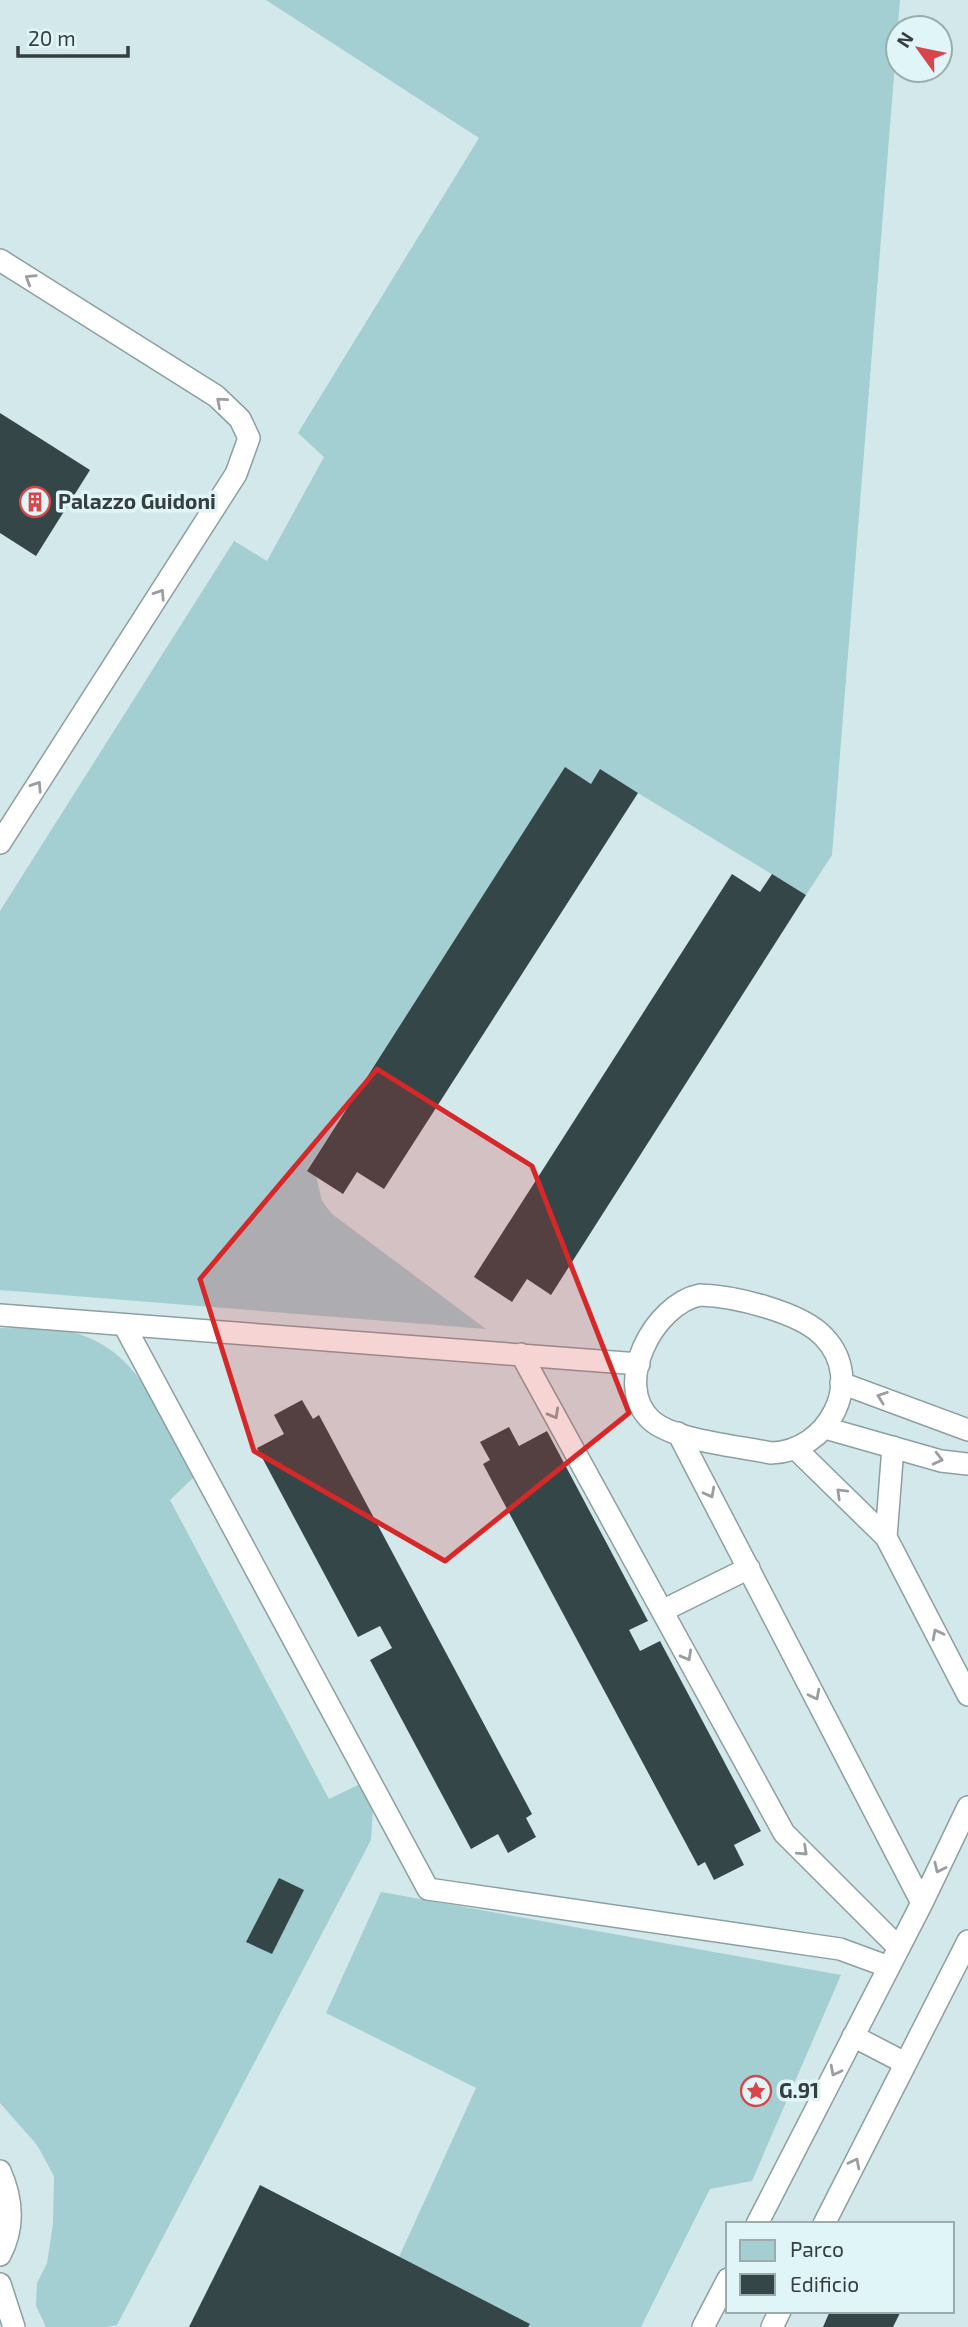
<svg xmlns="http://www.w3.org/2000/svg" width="968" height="2327" font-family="'Exo 2',sans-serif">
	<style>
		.green { fill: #a3ced2 }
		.building { fill: #354648 }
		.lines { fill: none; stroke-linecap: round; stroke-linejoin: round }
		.service-casing { stroke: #8c9fa1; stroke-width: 24 }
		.service { stroke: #fff; stroke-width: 21 }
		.oneway { stroke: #9a9e9f }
		.marked { fill: #d62828; fill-opacity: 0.2; stroke: #d62828; stroke-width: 5; stroke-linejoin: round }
		.labels { text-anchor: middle; stroke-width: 7; stroke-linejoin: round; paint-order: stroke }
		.poi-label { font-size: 21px; font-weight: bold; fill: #363e3f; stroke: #e0f5f7; text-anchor: start }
	</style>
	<rect width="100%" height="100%" fill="#d3e8ea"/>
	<path class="green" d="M266,0h634l-68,855 -26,40 -206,-125 -9,14 -26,-16 -258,402 9,6 6,25 10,13 154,115 -486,-39v-379l234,-370 33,20 57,-104 -26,-24 181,-295z
		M0,1328c24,1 52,-1 75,5 66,18 89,88 119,144l-24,23 159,299 31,-15 13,23 -2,33 -254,485 -10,2h-61l-10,-21 1,-23 10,-20 6,-39 1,-48 -17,-31 -37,-42z
		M381,1892l460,83 -89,206 -42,8 -69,138h-113l1,-3 -130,-67 77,-169 -150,-75z"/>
	<path class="building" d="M0,413l90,57 -54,86 -36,-23z
		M565,767l26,17 9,-15 38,24 -254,396 -27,-17 -14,22 -36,-23z
		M732,874l28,18 12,-18 34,21 -255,400 -24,-16 -15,23 -38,-25z
		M302,1400l11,19 6,-4 213,399 -6,4 10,19 -28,16 -10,-19 -27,15 -101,-189 22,-12 -12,-22 -22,11 -101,-189 27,-14 -10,-19z
		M509,1427l10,19 28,-15 101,190 -19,9 11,21 20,-10 101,190 -27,14 10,20 -30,15 -9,-18 -7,4 -215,-402 7,-4 -10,-18z
		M279,1878l25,12 -32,64 -26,-12z
		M260,2185l270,139 -2,3h-339z
		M830,2311h71l-8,16h-70z"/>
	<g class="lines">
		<g class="service-casing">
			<path id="service" d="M0,260l216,136 24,23 9,19 -13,36 -236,369
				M700,1295c34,1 101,17 124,42 42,44 4,115 -53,116 -31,-7 -97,-12 -120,-33 -39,-36 3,-116 49,-125z
				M0,1315l639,49
				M124,1325l304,564 412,60 49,18
				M521,1354l263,479 115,115
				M841,1383l127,47
				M825,1428l116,33 27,3
				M678,1433l244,470
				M796,1449l90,88 82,158
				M886,1537l7,-90
				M662,1611l87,-43
				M853,2036l52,27
				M0,2171c12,27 15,56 0,84
				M757,2224l165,-321 46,-96
				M824,2224l144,-283
				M0,2284l14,43
				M703,2327l25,-48
				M772,2327l8,-16"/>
		</g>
		<use href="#service" class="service"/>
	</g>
	<defs><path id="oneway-chevron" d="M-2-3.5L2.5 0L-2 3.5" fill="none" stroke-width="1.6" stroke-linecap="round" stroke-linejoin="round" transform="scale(1.75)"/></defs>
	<g class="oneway">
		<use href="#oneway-chevron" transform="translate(30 279) rotate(-148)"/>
		<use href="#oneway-chevron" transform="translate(221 402) rotate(-139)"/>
		<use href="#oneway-chevron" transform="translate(160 594) rotate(-57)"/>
		<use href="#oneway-chevron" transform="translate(37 786) rotate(-57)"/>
		<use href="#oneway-chevron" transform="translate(882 1397) rotate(-160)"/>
		<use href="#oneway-chevron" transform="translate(554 1414) rotate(61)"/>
		<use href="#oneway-chevron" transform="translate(938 1459) rotate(14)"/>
		<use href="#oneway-chevron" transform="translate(710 1493) rotate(62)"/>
		<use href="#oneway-chevron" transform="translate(841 1493) rotate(-136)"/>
		<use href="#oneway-chevron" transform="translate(937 1634) rotate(-117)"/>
		<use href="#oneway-chevron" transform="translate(687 1656) rotate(61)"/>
		<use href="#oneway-chevron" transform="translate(815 1695) rotate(63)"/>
		<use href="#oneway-chevron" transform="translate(803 1851) rotate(43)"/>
		<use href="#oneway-chevron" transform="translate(939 1868) rotate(115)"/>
		<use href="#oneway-chevron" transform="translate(835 2071) rotate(117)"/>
		<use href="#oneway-chevron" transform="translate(855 2163) rotate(-63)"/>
	</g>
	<path class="marked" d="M377,1069l155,97 97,247 -184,148 -191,-110 -54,-172z"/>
	<defs>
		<g id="building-ring" transform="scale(1.575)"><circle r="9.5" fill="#e0f5f7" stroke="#d6464a" stroke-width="1.5"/><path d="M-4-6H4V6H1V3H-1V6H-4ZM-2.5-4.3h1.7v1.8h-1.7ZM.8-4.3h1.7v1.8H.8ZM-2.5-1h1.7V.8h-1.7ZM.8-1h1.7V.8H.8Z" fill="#d6464a"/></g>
		<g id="sight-ring" transform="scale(1.575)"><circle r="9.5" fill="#e0f5f7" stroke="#d6464a" stroke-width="1.5"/><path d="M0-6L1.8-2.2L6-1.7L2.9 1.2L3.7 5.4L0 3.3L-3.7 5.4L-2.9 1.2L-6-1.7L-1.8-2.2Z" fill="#d6464a"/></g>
	</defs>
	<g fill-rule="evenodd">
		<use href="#building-ring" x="35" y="502"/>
		<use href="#sight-ring" x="756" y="2091"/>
	</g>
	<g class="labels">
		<g class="poi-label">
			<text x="58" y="509">Palazzo Guidoni</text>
			<text x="779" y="2098">G.91</text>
		</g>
	</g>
	<rect x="726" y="2222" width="228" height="91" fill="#e0f5f7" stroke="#9cacad" stroke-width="2"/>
	<rect x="740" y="2240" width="35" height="21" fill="#a3ced2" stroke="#9cacad" stroke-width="2"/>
	<text x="790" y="2257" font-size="21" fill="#363e3f">Parco</text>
	<rect x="740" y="2274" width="35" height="21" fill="#354648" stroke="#9cacad" stroke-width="2"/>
	<text x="790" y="2292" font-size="21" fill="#363e3f">Edificio</text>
	<g transform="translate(919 49) rotate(303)"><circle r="33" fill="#e0f5f7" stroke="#9cacad" stroke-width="2"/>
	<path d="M0-5L12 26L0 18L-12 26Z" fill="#d6464a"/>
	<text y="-10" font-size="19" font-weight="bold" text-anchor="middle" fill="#363e3f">N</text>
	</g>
	<path d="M18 46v10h110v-10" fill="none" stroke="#363e3f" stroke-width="3.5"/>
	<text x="28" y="46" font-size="21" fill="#363e3f" stroke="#e0f5f7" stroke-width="5" paint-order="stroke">20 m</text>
</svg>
